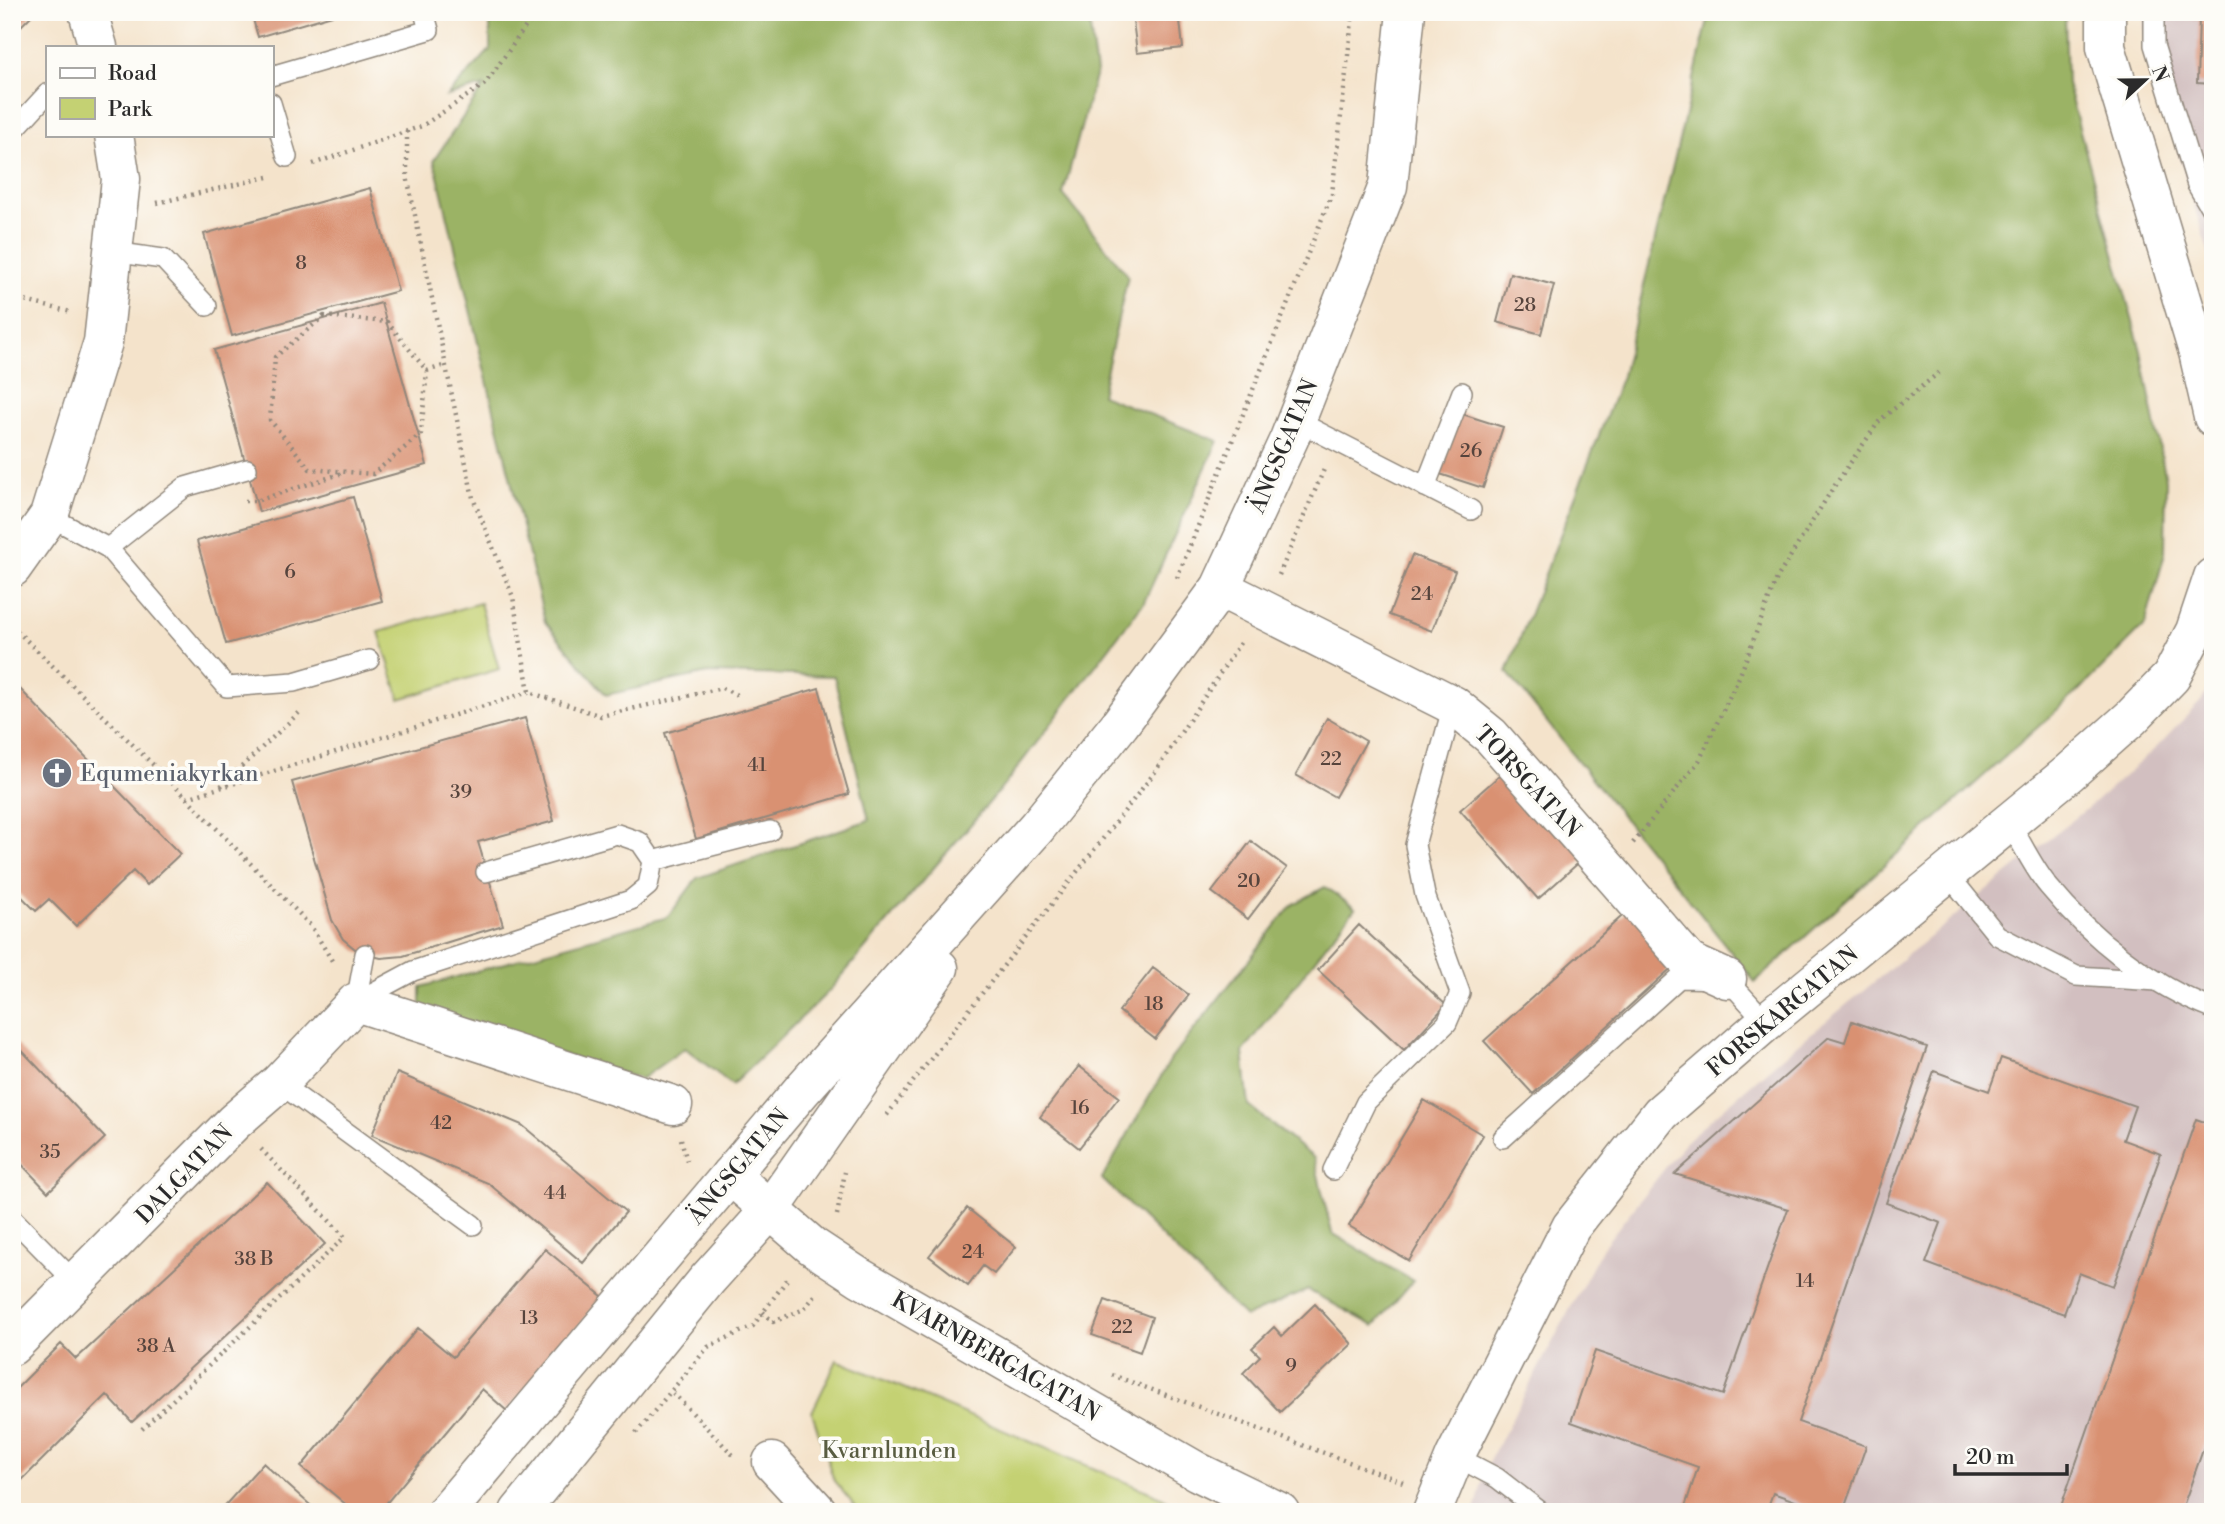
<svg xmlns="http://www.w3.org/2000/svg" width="2225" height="1524" font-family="'Libre Bodoni',serif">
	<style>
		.industrial { fill: #d2bfc0 }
		.green { fill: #c4d173; stroke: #787e4f; stroke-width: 2 }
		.forest { fill: #9bb365; stroke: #636f48; stroke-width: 2 }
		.building { fill: #d99172 }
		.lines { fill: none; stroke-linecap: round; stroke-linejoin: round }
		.service-casing { stroke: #90877b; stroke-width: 22 }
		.minor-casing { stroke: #90877b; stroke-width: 41 }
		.secondary-casing { stroke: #90877b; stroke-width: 41 }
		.path { stroke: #90877b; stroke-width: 4.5; stroke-dasharray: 2 5; stroke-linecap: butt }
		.service { stroke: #fff; stroke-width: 19 }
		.minor { stroke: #fff; stroke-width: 38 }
		.secondary { stroke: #fff; stroke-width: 38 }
		.labels { text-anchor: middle; stroke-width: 7; stroke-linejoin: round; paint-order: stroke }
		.number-label { font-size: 19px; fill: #56443d }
		.street-label { font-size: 23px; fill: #2b2b2b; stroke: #fdfcf7 }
		.worship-label { font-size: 23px; fill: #5b616d; stroke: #fdfcf7; text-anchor: start }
		.park-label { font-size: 23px; fill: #595d41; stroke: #fdfcf7 }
	</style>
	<rect width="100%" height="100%" fill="#fdfcf7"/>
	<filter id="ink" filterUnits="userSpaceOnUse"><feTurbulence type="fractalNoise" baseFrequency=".0143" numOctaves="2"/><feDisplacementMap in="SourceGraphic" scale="14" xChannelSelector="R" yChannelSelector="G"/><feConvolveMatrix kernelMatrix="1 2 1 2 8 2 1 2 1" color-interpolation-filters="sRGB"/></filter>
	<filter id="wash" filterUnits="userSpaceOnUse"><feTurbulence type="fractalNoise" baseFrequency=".00686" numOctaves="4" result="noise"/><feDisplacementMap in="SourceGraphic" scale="28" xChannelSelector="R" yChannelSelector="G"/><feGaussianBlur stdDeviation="1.57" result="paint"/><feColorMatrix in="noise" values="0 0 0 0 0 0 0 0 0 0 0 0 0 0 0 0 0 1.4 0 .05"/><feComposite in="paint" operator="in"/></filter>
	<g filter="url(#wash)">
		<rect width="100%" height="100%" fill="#f4e3cb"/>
		<path class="industrial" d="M2144,12h69v256l-68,-226z
			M2213,680v832h-738l10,-43 118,-222 85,-108 104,-90 303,-247 63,-56 44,-46z"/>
		<path class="green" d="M480,603l19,66 -99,30 -21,-67z
			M837,1360l322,136 31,16h-330l-26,-31 -22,-69z"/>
		<path class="forest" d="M490,12h598l8,61 -33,121 65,82 -27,119 117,46 -74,161 -139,182 -176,207 -97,94 -47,-37 -44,31 -220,-69v-23l247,-70 29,-39 172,-58 -35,-144 -126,-3 -102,22 -61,-73 -111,-462 50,-74 -37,10 43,-46z
			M1710,12h355l2,72 74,267 25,129 -1,73 -20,72 -56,56 -334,301 -248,-310 115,-296z
			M1325,887l30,21 -112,144 6,54 65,52 18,75 81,48 -39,45 -66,-36 -63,27 -143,-138 69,-120 121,-154z"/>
		<g id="blocks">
			<path class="building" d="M12,12h23l-23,23z
				M251,12h88v1l-81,24z
				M1132,12h47l4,36 -46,5z
				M2176,12h37v72l-16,-1 2,-64 -23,-1z
				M370,188l28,103 -166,45 -28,-102z
				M1510,273l44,12 -13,49 -44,-12z
				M381,303l46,162 -168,47 -45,-162z
				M1459,413l44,14 -20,61 -43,-14z
				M353,497l29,104 -156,43 -29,-103z
				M1412,555l43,16 -23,60 -43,-16z
				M18,687l162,167 -33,31 -14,-14 -57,55 -27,-27 -13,12 -24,-24v-194z
				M819,688l30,106 -153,45 -31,-106z
				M525,718l29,103 -76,21 25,83 -100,31 -22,2 -21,-5 -17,-14 -11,-19 -40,-138z
				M1327,718l39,23 -31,56 -39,-22z
				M1506,770l78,88 -46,41 -78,-89z
				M1251,841l36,27 -39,51 -36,-27z
				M1631,908l48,53 -146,133 -49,-53z
				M1359,925l87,80 -42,45 -86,-80z
				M1153,968l36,27 -34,44 -36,-28z
				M1852,1021l75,26 -129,375 68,24 -23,66h-17l-53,-19 -7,19h-67l-14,-5 13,-40 -127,-45 24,-71 128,44 65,-186 -113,-35 154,-137 16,5z
				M12,1040l93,98 -57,54 -36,-38z
				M2001,1058l134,48 -12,34 38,14 -48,132 -34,-13 -15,41 -138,-51 15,-40 -55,-20 48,-132 55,20z
				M1079,1066l40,31 -40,51 -39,-31z
				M397,1073l125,52 104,87 -43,51 -95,-80 -116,-48z
				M1424,1100l59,35 -74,126 -60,-35z
				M2196,1119l17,6v306l-3,-1 -29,82h-122z
				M267,1182l58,62 -193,178 -25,-27 -95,95v-97l49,-49 15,15z
				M967,1208l49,39 -22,27 -11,-8 -15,20 -39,-30z
				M545,1249l58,48 -96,114 -25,-22 -103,123h-24l-54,-45 117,-139 35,29z
				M1105,1300l47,17 -12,35 -48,-17z
				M1315,1304l37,40 -72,68 -37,-39 17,-17 -8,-8 22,-21 8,9z
				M263,1463l55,49h-99z"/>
		</g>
	</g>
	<g filter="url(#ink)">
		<use href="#blocks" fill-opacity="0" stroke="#90877b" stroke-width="2"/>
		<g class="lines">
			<g class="service-casing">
				<path id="service" d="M2154,12v33l43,140 16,27
					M271,76l158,-46 -5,-18
					M271,103l16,54
					M12,132l35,-38
					M113,252l50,7 44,47
					M1297,421l174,89
					M1425,487l37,-95
					M49,516l59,32 119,139 67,-5 75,-22
					M108,548l77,-61 62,-18
					M2009,822c13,21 24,46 40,65 42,51 101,98 164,122
					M653,861l117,-30
					M1947,873l50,62 79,41 82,5
					M357,1001l56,-30 218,-71 17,-14 5,-25 -13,-19 -23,-8 -131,38
					M356,1002l9,-48
					M279,1083l194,142
					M1503,1138l176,-160 48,1 39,43
					M1333,1170l33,-68 81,-79 13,-30 -35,-98 -10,-50 38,-140
					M12,1218l65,66
					M1455,1456l42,22 44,34"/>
			</g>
			<g class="minor-casing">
				<path id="minor" d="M88,12l10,35
					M2106,12v35l92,305 15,65
					M12,568l37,-52 54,-174 18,-163 -7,-44
					M1220,588l233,117 38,31 198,226 38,17
					M730,1175l82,71 47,31 339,195 82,40
					M12,1346l222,-224 45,-39 77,-81 317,103
					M772,1462l46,50
					M1432,1512l23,-56 116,-229 90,-114 105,-91 303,-249 62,-55 40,-41 24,-46 18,-54"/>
			</g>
			<g class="secondary-casing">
				<path id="secondary" d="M446,1512l356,-422 235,-263 83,-103 100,-136 69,-149 99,-253 18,-174
					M519,1512l188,-232 63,-70 169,-242"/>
			</g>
			<path class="path" d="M407,131v45l66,322 40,99 16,95 72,24 121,-28 17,8
				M313,164l109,-38 63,-42 51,-72
				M157,203l111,-26
				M12,298l59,14
				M324,316l63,6 40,49 -6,63 -48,40 -63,-5 -40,-49 5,-63z
				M427,371l19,-6
				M245,501h11l87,-28
				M1279,575l46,-108
				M1177,578l155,-384 21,-182
				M12,626l175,172 124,128 23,38
				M221,786l81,-76
				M187,798l342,-106
				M1633,843l66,-82 41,-86 37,-97 56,-90 47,-68 61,-49
				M887,1115l268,-343 87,-132
				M681,1139l7,26
				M837,1215l8,-43
				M763,1312l10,10 31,-13 13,-16
				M1112,1375l291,107
				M673,1393l62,64
				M142,1429l203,-192 -86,-90
				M636,1433l72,-86 45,-21 36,-49"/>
			<use href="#service" class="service"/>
			<use href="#minor" class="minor"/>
			<use href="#secondary" class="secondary"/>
		</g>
	</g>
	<defs>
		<g id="church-disc" transform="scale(1.575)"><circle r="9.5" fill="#6b7280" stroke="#fdfcf7"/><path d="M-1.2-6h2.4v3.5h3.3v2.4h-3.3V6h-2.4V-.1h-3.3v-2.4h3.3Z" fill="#fff"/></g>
	</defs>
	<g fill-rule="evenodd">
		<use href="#church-disc" x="57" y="773"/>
	</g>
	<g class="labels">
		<g class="number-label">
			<text x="301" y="269">8</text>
			<text x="1525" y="311">28</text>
			<text x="1471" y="457">26</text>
			<text x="290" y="578">6</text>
			<text x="1422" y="600">24</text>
			<text x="1331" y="765">22</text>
			<text x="757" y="771">41</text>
			<text x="461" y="798">39</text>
			<text x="1249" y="887">20</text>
			<text x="1154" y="1010">18</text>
			<text x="1080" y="1114">16</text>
			<text x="441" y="1129">42</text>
			<text x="50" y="1158">35</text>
			<text x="555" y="1199">44</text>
			<text x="973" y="1258">24</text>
			<text x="254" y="1265">38 B</text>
			<text x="1805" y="1287">14</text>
			<text x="529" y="1324">13</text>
			<text x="1122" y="1333">22</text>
			<text x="156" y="1352">38 A</text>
			<text x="1291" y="1372">9</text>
		</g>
		<g class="street-label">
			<text transform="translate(1283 446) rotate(-67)" y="8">ÄNGSGATAN</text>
			<text transform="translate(1528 781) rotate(47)" y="8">TORSGATAN</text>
			<text transform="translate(1782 1011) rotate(-40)" y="8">FORSKARGATAN</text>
			<text transform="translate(738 1166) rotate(-50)" y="8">ÄNGSGATAN</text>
			<text transform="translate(184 1174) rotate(-46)" y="8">DALGATAN</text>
			<text transform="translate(996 1356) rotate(30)" y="8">KVARNBERGAGATAN</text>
		</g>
		<g class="worship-label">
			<text x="80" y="781">Equmeniakyrkan</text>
		</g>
		<g class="park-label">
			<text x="889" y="1458">Kvarnlunden</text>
		</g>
	</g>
	<rect width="2225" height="1524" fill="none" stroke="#fdfcf7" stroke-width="42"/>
	<rect x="46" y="46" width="228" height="91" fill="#fdfcf7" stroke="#a9a8a5" stroke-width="2"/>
	<rect x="60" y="68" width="35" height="10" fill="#ffffff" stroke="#a9a8a5" stroke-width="2"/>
	<text x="108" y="80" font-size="21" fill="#2b2b2b">Road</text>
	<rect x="60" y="98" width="35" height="21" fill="#c4d173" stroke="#a9a8a5" stroke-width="2"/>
	<text x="108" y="116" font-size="21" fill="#2b2b2b">Park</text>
	<g transform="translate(2145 80) rotate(68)" stroke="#fdfcf7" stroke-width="5" paint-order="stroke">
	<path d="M0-5L12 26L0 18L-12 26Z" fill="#2b2b2b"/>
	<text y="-10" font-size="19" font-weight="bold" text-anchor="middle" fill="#2b2b2b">N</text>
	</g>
	<path d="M1955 1464v10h112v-10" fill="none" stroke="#2b2b2b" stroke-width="3.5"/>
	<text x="1966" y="1464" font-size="21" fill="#2b2b2b" stroke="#fdfcf7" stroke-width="5" paint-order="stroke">20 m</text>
</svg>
